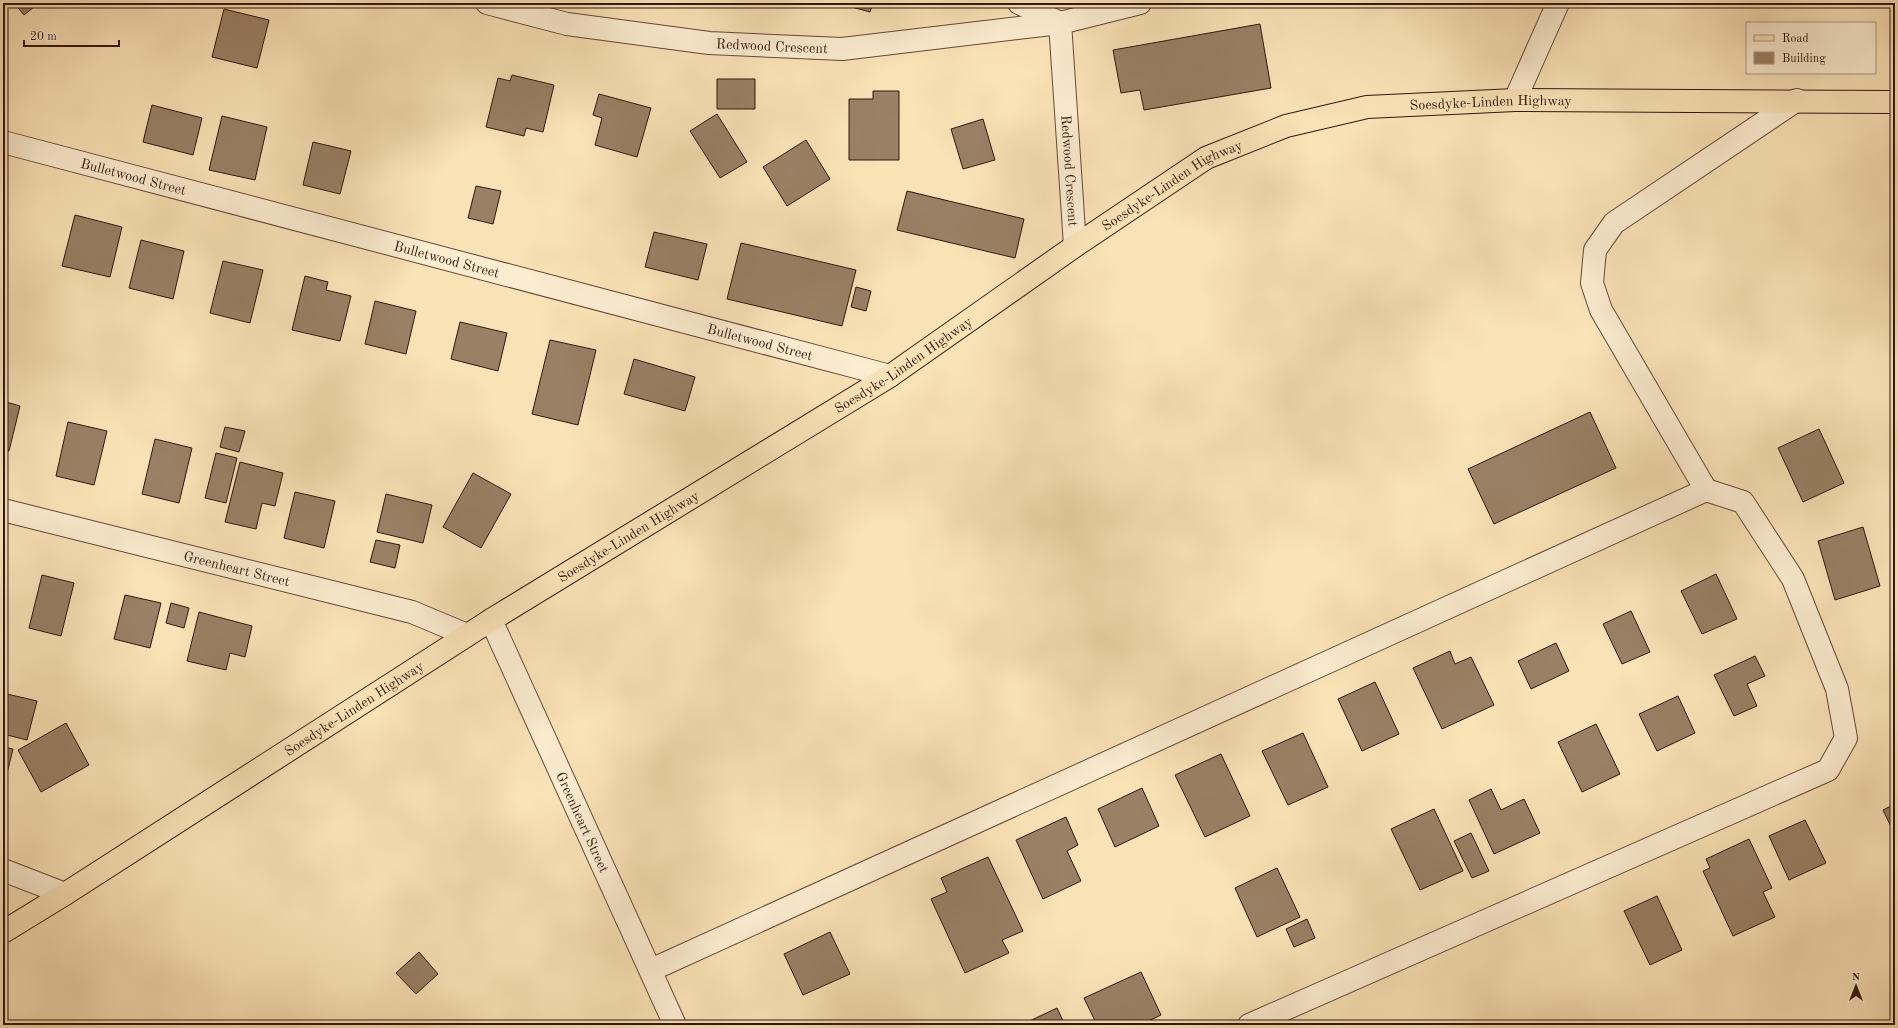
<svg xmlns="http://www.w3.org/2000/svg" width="1898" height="1028" font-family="'Old Standard TT',serif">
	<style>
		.building { fill: #9a8065; stroke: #32160c }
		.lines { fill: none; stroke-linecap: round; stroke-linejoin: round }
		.minor-casing { stroke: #644937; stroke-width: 24 }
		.primary-casing { stroke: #32160c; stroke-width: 24 }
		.minor { stroke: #fcecd0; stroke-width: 22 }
		.primary { stroke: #fae2b7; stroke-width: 22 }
		.labels { text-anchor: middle; stroke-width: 3; stroke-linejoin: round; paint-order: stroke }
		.street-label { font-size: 14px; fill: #32160c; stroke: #fcecd0 }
	</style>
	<rect width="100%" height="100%" fill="#fae2b7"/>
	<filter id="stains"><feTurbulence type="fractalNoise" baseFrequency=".005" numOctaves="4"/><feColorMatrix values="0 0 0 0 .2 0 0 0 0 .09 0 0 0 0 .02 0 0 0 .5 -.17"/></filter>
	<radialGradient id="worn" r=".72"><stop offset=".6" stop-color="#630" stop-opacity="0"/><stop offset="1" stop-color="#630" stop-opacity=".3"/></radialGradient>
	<path class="building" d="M14,3h25l-15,12z
		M837,3h36l-3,9z
		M224,9l45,11 -12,48 -45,-11z
		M1260,24l11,64 -127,22 -4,-20 -19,3 -8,-43z
		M512,75l42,10 -11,47 -17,-4 -2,8 -38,-9 12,-49 12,3z
		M717,79h38v30h-38z
		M873,91h26v69h-50v-61h24z
		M599,94l52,14 -14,49 -42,-12 7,-27 -9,-3z
		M152,105l50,13 -9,37 -50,-13z
		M717,114l30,48 -27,16 -30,-47z
		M222,116l45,11 -12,53 -46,-10z
		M983,119l12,41 -32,9 -12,-40z
		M806,140l24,39 -43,27 -24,-39z
		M313,142l38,9 -11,43 -37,-9z
		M476,186l25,5 -8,33 -25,-6z
		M907,191l117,28 -9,39 -118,-28z
		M75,215l47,12 -12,50 -48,-11z
		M654,232l53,12 -9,36 -53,-13z
		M141,240l43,11 -11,48 -44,-11z
		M741,243l115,27 -14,56 -115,-27z
		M223,261l40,9 -13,53 -40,-10z
		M305,276l23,6 -2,8 25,6 -11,45 -48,-11z
		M856,287l15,4 -5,20 -15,-4z
		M375,301l41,10 -10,43 -41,-10z
		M460,322l47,11 -9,38 -47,-12z
		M550,340l46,10 -18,75 -46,-11z
		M634,359l61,18 -10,34 -61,-17z
		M3,401l17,5 -11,45 -6,-1z
		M1590,412l26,56 -122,56 -26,-55z
		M68,422l39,9 -13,54 -38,-9z
		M225,427l20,4 -6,21 -19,-5z
		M1819,429l25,54 -41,19 -25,-54z
		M155,439l37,9 -13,55 -37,-9z
		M216,453l21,5 -11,45 -21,-5z
		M240,462l43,11 -8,33 -13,-3 -6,26 -31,-7z
		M473,473l38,21 -30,54 -38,-21z
		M295,492l40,9 -11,47 -40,-10z
		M386,494l46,11 -9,38 -46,-11z
		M1863,527l17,59 -45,14 -17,-59z
		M376,540l24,5 -5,23 -25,-6z
		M1716,574l21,45 -35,15 -21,-43z
		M42,575l32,8 -13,53 -32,-8z
		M125,595l36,8 -11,45 -36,-9z
		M171,603l18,5 -5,20 -18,-5z
		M1631,611l19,41 -28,12 -19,-40z
		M199,612l53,14 -7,31 -15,-4 -4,17 -39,-9z
		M1556,643l13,28 -38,18 -13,-28z
		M1450,651l5,13 16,-7 23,48 -52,24 -29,-61z
		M1755,656l10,20 -18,8 10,22 -23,10 -20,-41z
		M1375,682l24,52 -37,17 -24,-52z
		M7,694l30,7 -10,39 -24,-6v-22z
		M1678,696l17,37 -38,18 -18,-37z
		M66,723l23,42 -48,27 -23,-42z
		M1596,724l24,50 -38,18 -24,-50z
		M1303,733l25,54 -40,18 -26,-54z
		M3,747l10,2 -10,41z
		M1221,754l29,62 -45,21 -30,-62z
		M1142,788l17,38 -44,21 -17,-38z
		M1491,789l10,21 23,-11 16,34 -46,21 -25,-54z
		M1895,804v31l-12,-25z
		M1434,809l29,62 -43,19 -29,-61z
		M1066,817l12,28 -11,6 14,30 -38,18 -27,-59z
		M1805,820l21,43 -37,17 -20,-44z
		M1471,833l18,38 -17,7 -18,-37z
		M1749,839l23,49 -9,4 12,25 -42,19 -30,-65 7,-3 -4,-9z
		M988,857l35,74 -21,9 7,13 -44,20 -34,-74 16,-7 -6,-14z
		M1277,868l23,49 -43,20 -22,-49z
		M1657,896l25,54 -32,15 -26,-54z
		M1307,919l8,19 -21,9 -8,-18z
		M830,932l20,42 -47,21 -19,-41z
		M419,952l19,22 -22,20 -20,-21z
		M1141,972l20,43 -21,10h-43l-13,-27z
		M1057,1008l8,17h-44z"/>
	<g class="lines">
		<g class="minor-casing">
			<g id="minor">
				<path id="s1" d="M487,3l80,21 142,19 133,6 218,-26 80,-20"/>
				<path d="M1019,3l41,20"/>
				<path id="s2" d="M1060,23l15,223"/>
				<path d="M1515,100l43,-97"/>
				<path id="s3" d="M3,142l887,234"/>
				<path d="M1706,490l-105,-180 -9,-27 3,-33 19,-27 183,-123"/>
				<path id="s4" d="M3,510l409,102 55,23"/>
				<path id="s5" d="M491,620l184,405"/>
				<path d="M3,870l62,24"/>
				<path d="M651,970l1055,-480 37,12 50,77 44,110 9,49 -18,32 -579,255"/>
			</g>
		</g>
		<g class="primary-casing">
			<g id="primary">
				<path id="s6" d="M3,932l62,-38 426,-274 399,-244 185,-130 131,-88 80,-32 81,-19 148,-7 380,2"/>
			</g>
		</g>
		<use href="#minor" class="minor"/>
		<use href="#primary" class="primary"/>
	</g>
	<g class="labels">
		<g class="street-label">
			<text dy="5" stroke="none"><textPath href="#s1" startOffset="289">Redwood Crescent</textPath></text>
			<text dy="5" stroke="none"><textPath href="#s6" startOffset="1724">Soesdyke-Linden Highway</textPath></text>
			<text dy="5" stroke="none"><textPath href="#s2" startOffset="148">Redwood Crescent</textPath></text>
			<text dy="5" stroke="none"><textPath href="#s3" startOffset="135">Bulletwood Street</textPath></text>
			<text dy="5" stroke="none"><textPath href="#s6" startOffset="1388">Soesdyke-Linden Highway</textPath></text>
			<text dy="5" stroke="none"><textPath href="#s3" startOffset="459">Bulletwood Street</textPath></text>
			<text dy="5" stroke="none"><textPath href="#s3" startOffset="783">Bulletwood Street</textPath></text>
			<text dy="5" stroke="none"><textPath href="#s6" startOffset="1064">Soesdyke-Linden Highway</textPath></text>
			<text dy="5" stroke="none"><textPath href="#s6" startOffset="740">Soesdyke-Linden Highway</textPath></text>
			<text dy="5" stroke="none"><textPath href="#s4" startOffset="241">Greenheart Street</textPath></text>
			<text dy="5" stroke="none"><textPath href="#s6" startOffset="416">Soesdyke-Linden Highway</textPath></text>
			<text dy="5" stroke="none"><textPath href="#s5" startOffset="222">Greenheart Street</textPath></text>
		</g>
	</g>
	<rect width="1898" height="1028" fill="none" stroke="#fae2b7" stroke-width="16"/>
	<rect x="4" y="4" width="1890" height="1020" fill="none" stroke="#32160c" stroke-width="2"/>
	<rect x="8" y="8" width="1882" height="1012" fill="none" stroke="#32160c"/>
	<rect x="1746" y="22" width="130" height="52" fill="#fcecd0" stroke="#ab9682"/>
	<rect x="1754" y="35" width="20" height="6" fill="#fae2b7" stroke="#ab9682"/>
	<text x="1782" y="42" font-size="12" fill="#32160c">Road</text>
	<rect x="1754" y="52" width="20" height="12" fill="#9a8065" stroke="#ab9682"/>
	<text x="1782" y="62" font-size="12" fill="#32160c">Building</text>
	<g transform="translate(1856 986)" stroke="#fcecd0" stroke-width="3" paint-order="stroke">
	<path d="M0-3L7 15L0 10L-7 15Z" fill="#32160c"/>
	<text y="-6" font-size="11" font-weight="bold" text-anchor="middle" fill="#32160c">N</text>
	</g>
	<path d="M24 40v6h95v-6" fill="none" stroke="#32160c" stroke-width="2"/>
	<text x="30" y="40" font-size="12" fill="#32160c" stroke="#fcecd0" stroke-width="3" paint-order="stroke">20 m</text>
	<rect width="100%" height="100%" filter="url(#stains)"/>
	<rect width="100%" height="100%" fill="url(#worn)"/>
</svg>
